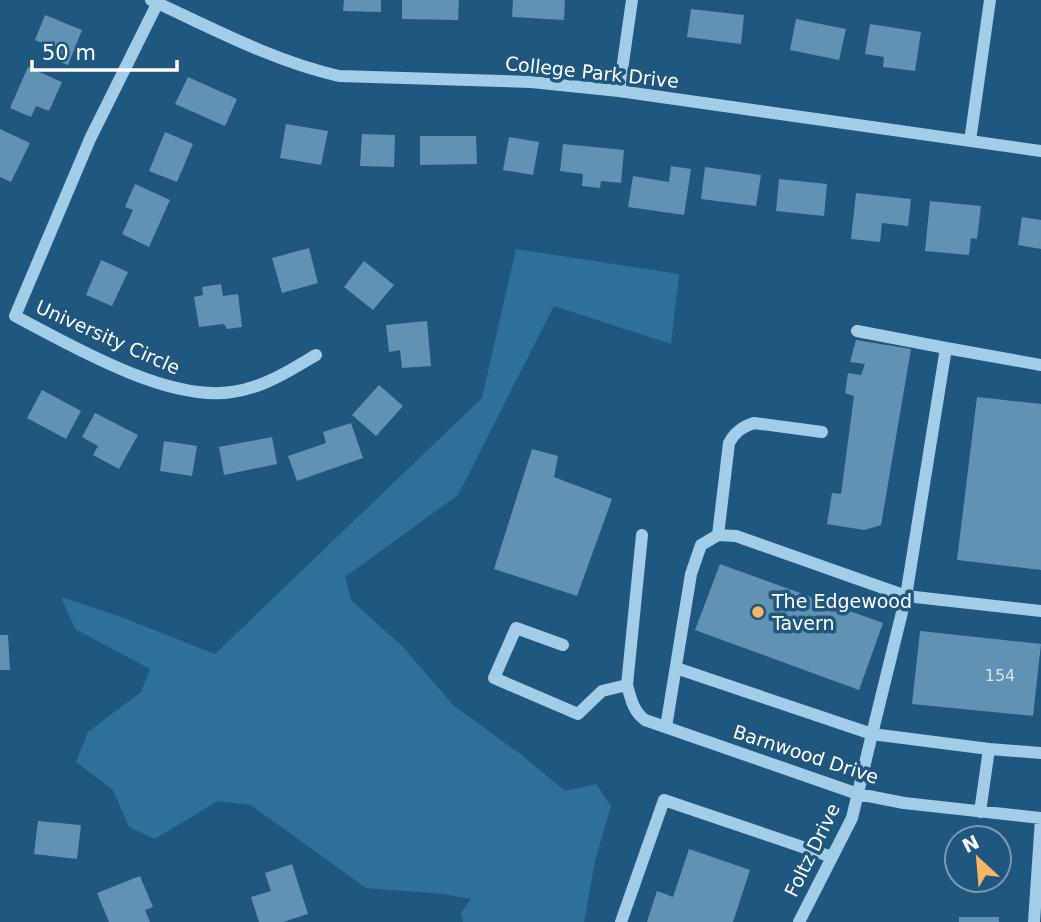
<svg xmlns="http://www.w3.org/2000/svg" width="1041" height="922" font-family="'DejaVu Sans',sans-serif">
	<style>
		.green { fill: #2f709b }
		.building { fill: #6092b4 }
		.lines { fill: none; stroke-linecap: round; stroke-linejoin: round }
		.minor { stroke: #a3cce8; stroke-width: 12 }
		.poi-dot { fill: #f6b663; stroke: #1f577f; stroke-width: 2.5 }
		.labels { text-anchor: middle; stroke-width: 7; stroke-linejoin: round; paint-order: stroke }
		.number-label { font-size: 16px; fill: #d7e4ec }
		.street-label { font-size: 19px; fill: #fff; stroke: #1f577f }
		.poi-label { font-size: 19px; fill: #fff; stroke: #1f577f; text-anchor: start }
	</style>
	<rect width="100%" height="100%" fill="#1f577f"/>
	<path class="green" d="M516,249l163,25 -8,70 -117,-38 -96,189 -113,82 6,23 52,47 50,58 70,51 42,35 31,-7 15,22 -16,55 -11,61h-121l-2,-9 10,-14 -28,-5 -77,-6 -115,-83 -33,-4 -63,38 -26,-12 -16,-37 -37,-28 12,-30 53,-40 9,-23 -75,-40 -14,-32 60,20 94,37 267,-256z"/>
	<path class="building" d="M344,0h37v12l-38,-1z
		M402,0h57l-1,20 -56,-1z
		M513,0h52l-1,20 -52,-3z
		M691,9l53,6 -3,29 -54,-7z
		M45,15l37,15 -14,35 -17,-7 4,-10 -20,-8z
		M796,19l50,10 -7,31 -49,-10z
		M870,24l51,8 -6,39 -32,-4 1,-10 -19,-3z
		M28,67l34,15 -13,29 -13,-5 -5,11 -21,-9z
		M188,77l49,22 -12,27 -50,-22z
		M286,124l42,7 -7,34 -41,-7z
		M0,129l30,14 -19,39 -11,-5z
		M165,132l28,12 -16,38 -28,-11z
		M362,134l33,1 -1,32 -34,-1z
		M420,136h56l1,28 -57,1z
		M509,137l30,5 -6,33 -30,-5z
		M563,144l61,6 -3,33 -20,-2 -1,7 -18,-2 1,-12 -23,-3z
		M671,166l20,3 -7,46 -56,-8 5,-31 36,6z
		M705,167l56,8 -5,31 -55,-7z
		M779,179l48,5 -3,32 -48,-5z
		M135,184l35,16 -21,47 -27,-13 11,-24 -8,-3z
		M856,193l55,6 -3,27 -26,-3 -2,19 -29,-3z
		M930,201l51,5 -4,33 -6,-1 -2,17 -44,-4z
		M1022,217l19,3v29l-23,-4z
		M309,248l9,35 -36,10 -10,-35z
		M101,260l27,12 -16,34 -26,-11z
		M364,261l30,24 -21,25 -29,-23z
		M221,284l2,12 15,-2 4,33 -15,2 -3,-5 -25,3 -5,-30 9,-2 -1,-8z
		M427,321l4,45 -29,2 -2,-18 -11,2 -3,-27z
		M856,340l55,9 -30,176 -17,5 -37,-6 5,-31 9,1 13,-98 -9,-3 3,-20 13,2 4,-11 -15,-2z
		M379,385l24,21 -27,30 -24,-21z
		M42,390l39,21 -15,28 -39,-21z
		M977,397l64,7v166l-84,-10z
		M95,413l43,22 -19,34 -26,-14 5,-9 -16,-9z
		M351,423l12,35 -66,23 -9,-25 38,-13 -3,-11z
		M272,437l5,27 -53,11 -5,-28z
		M164,441l33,5 -5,30 -32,-5z
		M532,449l26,7 -4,21 58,22 -35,97 -83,-27z
		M720,564l163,59 -24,67 -164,-60z
		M920,631l121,13 -8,72 -121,-12z
		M0,635h8l2,35h-10z
		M38,821l43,4 -4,34 -43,-5z
		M689,849l61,21 -17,52h-86l10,-31 16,6z
		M292,864l16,50 -25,8h-24l-8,-25 20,-6 -6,-18z
		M140,876l13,31 -8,3 5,12h-41l-12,-29z
		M959,917h40v5h-40z"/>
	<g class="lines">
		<path class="minor" d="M151,0c61,28 122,61 188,76l192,6 88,9 422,60
			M159,0l-69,139 -75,177c57,30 152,86 217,76 31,-4 57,-21 84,-37
			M619,91l13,-91
			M970,141l20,-141
			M857,331l89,17
			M642,535l-15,150c4,14 6,26 18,35l213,74 46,9 137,15
			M718,535l11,-92c6,-11 13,-16 25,-20l68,9
			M563,645l-47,-17 -22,50 84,36 24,-23 25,-6
			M676,668l196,66 34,-138 135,15
			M666,727l25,-153 10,-29 17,-10 18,1 170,60 40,-248 95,17
			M980,812l9,-63 52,4
			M621,922l43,-122 168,57
			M799,922l53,-104 20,-84 117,15
			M1034,922l7,-103"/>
	</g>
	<circle class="poi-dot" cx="758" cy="612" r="7"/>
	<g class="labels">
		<g class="number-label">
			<text x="1000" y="681">154</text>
		</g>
		<g class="street-label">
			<text transform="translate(592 72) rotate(6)" y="7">College Park Drive</text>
			<text transform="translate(108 337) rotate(24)" y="7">University Circle</text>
			<text transform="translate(806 754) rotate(18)" y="7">Barnwood Drive</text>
			<text transform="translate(812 850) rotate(-64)" y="7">Foltz Drive</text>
		</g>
		<g class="poi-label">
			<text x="772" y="608">The Edgewood<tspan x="772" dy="22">Tavern</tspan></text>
		</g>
	</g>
	<g transform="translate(978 859) rotate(334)"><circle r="33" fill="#1f577f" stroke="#799ab2" stroke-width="2"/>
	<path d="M0-5L12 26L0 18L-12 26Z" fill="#f6b663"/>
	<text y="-10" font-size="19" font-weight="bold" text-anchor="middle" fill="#ffffff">N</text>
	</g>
	<path d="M32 60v10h145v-10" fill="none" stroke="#ffffff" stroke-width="3.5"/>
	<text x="42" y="60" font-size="21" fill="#ffffff" stroke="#1f577f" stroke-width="5" paint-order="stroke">50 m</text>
</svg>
